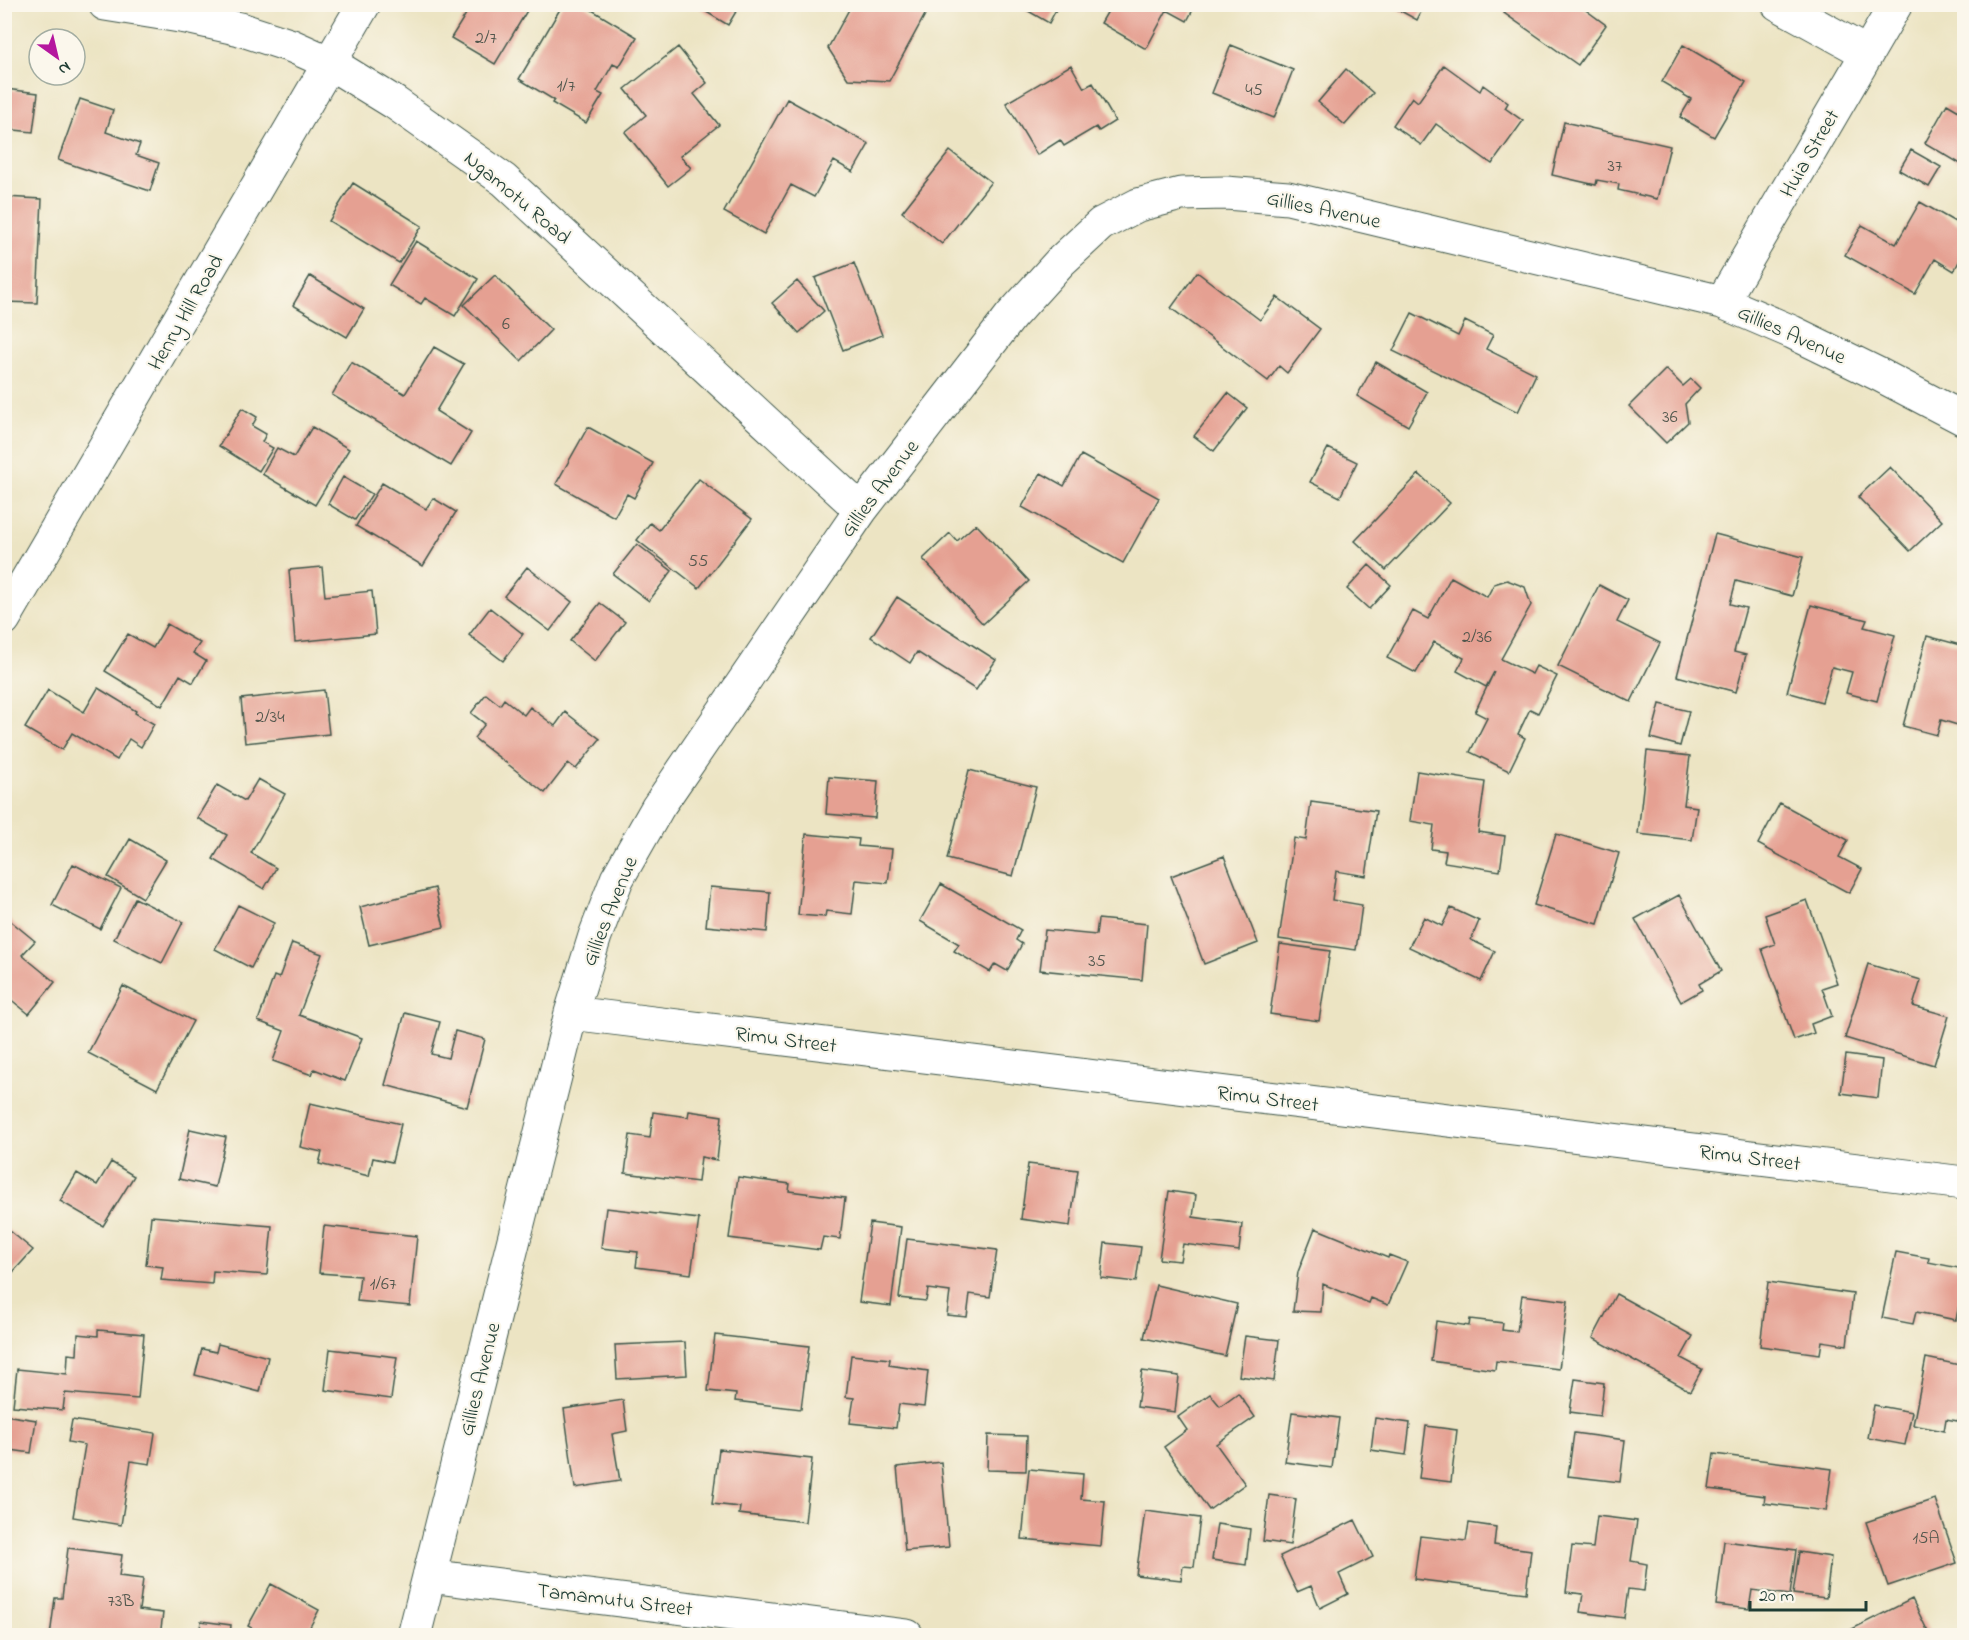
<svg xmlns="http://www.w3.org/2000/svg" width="1969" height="1640" font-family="'Indie Flower',sans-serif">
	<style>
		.building { fill: #e5a092 }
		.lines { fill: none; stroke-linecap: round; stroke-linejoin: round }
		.street-casing { stroke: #3e5649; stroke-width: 35 }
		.street { stroke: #fff; stroke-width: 33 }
		.labels { text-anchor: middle; stroke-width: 4.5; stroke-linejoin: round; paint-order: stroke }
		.number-label { font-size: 18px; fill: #50564c }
		.street-label { font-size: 21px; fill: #1f3d34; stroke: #fbf7ec }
	</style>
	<rect width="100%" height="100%" fill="#fbf7ec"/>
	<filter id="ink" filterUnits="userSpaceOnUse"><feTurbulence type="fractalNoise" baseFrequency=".0167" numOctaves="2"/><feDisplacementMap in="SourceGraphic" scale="12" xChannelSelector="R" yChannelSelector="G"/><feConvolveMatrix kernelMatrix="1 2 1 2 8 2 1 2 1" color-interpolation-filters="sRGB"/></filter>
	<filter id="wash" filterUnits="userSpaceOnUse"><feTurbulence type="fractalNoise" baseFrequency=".008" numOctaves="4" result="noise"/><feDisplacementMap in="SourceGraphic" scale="24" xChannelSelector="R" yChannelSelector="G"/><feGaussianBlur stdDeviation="1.35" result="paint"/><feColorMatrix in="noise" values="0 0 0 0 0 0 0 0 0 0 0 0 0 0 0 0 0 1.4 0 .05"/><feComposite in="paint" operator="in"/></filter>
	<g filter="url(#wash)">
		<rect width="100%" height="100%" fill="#ece4c3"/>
		<g id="blocks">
			<path class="building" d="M461,4h70l-36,60 -44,-26 15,-24 -8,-5z
				M563,4h19l55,33 -18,30 -6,-3 -16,28 6,3 -17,28 -34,-20 2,-3 -35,-21z
				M852,4h69l6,7 -38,70 -41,-2 -20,-31z
				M1016,4h43l-10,19z
				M1112,4h84l-9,17 -20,-11 -21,39 -45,-26z
				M1388,4h37l-8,16z
				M700,5h40l-12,20 -30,-18z
				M1511,5h75l-3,3 23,17 -28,40 -74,-52z
				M1231,45l62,25 -19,48 -62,-25z
				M1683,45l63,37 -32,55 -34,-20 11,-18 -29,-17z
				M678,47l29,36 -13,11 25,31 -39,31 11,12 -23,18 -43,-54 21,-17 -21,-26z
				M1071,65l13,23 9,-5 22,38 -16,10 -3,-4 -32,19 -4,-6 -23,15 -31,-52z
				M1444,65l36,26 3,-6 25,18 -3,5 18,13 -31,43 -56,-40 -15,21 -28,-20 19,-28 6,5z
				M1346,69l27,24 -28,32 -27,-23z
				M5,89l33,4 -5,39 -28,-3z
				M80,99l33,11 -7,22 34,12 -4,11 23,8 -9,28 -92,-31z
				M787,99l82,45 -16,28 -19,-11 -20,36 -23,-12 -27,49 -40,-22z
				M1947,104l17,10v52l-39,-23z
				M1564,122l106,24 -13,53 -39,-9 1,-6 -22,-4 -1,5 -44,-10z
				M1911,150l30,17 -12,20 -30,-17z
				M950,151l41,31 -49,62 -40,-32z
				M353,183l69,43 -23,37 -70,-42z
				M4,197l38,2 -5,104 -33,-1z
				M1920,202l44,25v25l-10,19 -19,-12 -20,35 -70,-39 17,-30 34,19z
				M416,241l62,38 -23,37 -30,-18 -4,6 -32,-19z
				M854,263l28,72 -39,15 -28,-72z
				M1197,272l63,48 17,-23 43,32 -33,44 -8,-7 -11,15 -97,-73z
				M495,275l56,55 -30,31 -57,-56z
				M310,276l54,33 -17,28 -54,-32z
				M797,281l27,30 -25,22 -27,-30z
				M1412,313l46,23 7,-15 28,14 -7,14 50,25 -18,38 -125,-61z
				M434,347l30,17 -28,47 35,22 -20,33 -119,-71 19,-33 54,32z
				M1376,362l51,30 -19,34 -51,-30z
				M1666,369l17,17 8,-7 9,9 -15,16 3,18 -22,21 -37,-37z
				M1228,393l19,15 -33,43 -20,-15z
				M242,408l15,9 -5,9 14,8 -4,8 11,6 -14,23 -40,-25z
				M312,427l37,22 -34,56 -53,-31 15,-26 17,9z
				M588,427l65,36 -19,35 -7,-4 -13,23 -58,-33z
				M1328,448l29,14 -17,35 -30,-15z
				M1081,455l78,43 -36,65 -101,-56 19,-34 23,13z
				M1890,467l52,54 -32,30 -52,-54z
				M1419,474l31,29 -64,67 -31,-29z
				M343,477l29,17 -17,26 -27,-16z
				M699,479l53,40 -53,69 -62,-48 13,-17 9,7z
				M382,483l44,26 7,-11 23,14 -33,54 -67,-40z
				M976,524l53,57 -46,43 -60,-65 27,-26 7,8z
				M1715,534l88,23 -11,39 -56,-15 -6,23 16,4 -12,44 12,3 -10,37 -59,-16z
				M637,544l35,27 -23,30 -36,-27z
				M1369,565l22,20 -22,24 -22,-20z
				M322,567l3,29 47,-5 4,43 -81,8 -6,-72z
				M527,567l45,35 -22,29 -46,-35z
				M1451,577l36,20 7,-13 13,-4 18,7 6,18 -30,54 31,15 4,-8 21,10 -19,37 -8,-4 -12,25 7,4 -16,33 -39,-19 17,-34 -12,-6 19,-40 -8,15 -29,-16 7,-13 -30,-16 -18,31 -29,-15 26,-47 15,8z
				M1599,585l29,15 -11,22 43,21 -29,59 -73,-36z
				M897,597l99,63 -20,30 -59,-38 -7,11 -39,-26z
				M600,603l25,19 -30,39 -25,-20z
				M1811,605l56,15 -3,7 31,8 -18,66 -31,-8 6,-21 -20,-5 -10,35 -35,-10z
				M490,608l33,26 -20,27 -34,-26z
				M167,624l33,19 -7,10 13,8 -13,22 -13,-8 -18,31 -57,-35 23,-37 25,14z
				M1927,636l37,10v81l-23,-7 -4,15 -34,-9z
				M98,688l38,23 -1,2 19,11 -13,23 -12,-8 -12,21 -45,-27 -10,17 -37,-22 23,-38 36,22z
				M324,690l5,44 -84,9 -4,-44z
				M486,694l14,11 4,-6 20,16 6,-8 25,19 10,-14 35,27 -24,30 -8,-6 -23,30 -71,-55 11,-14 -14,-11z
				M1660,704l29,7 -9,35 -29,-8z
				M1647,751l43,5 -6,49 13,2 -5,33 -54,-6z
				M969,770l67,17 -23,89 -66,-17z
				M1417,771l68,11 -7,50 27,4 -5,35 -56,-9 2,-11 -15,-2 3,-24 -24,-4z
				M829,777l49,4 -3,37 -49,-4z
				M258,779l27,15 -34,59 25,15 -12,21 -51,-30 14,-24 -30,-17 20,-33 28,16z
				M1311,802l65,9 -10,65 -30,-5 -4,29 30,5 -6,45 -77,-11 15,-101 12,2z
				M1780,803l68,37 -9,17 23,12 -13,24 -91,-49z
				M806,834l53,5 -1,7 34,3 -4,34 -32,-3 -4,34 -26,-3 -1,6 -27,-2z
				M1556,834l63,19 -21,71 -64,-19z
				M130,839l36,21 -23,38 -35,-21z
				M1224,856l34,87 -54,21 -33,-88z
				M73,864l48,24 -21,41 -48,-24z
				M941,884l80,46 -5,10 6,4 -15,27 -12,-7 -5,8 -36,-21 5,-7 -39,-23z
				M710,887l60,5 -3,40 -61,-6z
				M435,888l9,39 -75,18 -9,-38z
				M1679,895l42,76 -22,13 3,6 -21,12 -46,-83z
				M135,898l48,24 -21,41 -48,-24z
				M1807,900l30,83 -15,5 10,28 -21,8 3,9 -20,7 -32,-91 13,-5 -10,-29z
				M238,905l36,18 -23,45 -36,-19z
				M1451,908l28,13 -8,19 24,11 -14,30 -72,-34 15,-30 18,9z
				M7,918l28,23 -13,14 33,27 -26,32 -25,-20v-74z
				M1098,919l49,5 -5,56 -102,-10 5,-40 51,5z
				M292,943l30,11 -23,61 63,23 -17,43 -31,-12 -2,6 -39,-14 11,-30 -26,-10 16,-45 5,2z
				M1280,944l50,7 -11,70 -49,-7z
				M1868,964l53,16 -8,26 36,10 -15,49 -89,-27z
				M123,986l70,35 -36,68 -69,-36z
				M405,1013l35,9 -9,32 17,4 7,-27 30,8 -18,68 -82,-22z
				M1846,1055l36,5 -4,38 -37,-5z
				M310,1103l91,21 -9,38 -19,-4 -4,18 -50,-12 3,-12 -22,-5z
				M689,1111l33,5 -5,44 -16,-3 -3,25 -73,-9 5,-38 20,3 3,-26 35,5z
				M190,1129l36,8 -11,50 -36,-8z
				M111,1162l23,14 -31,50 -43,-25 17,-28 20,12z
				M1028,1164l50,6 -8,56 -49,-7z
				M738,1177l52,7 -1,7 56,7 -5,41 -17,-2 -3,13 -91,-12z
				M1169,1191l27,4 -3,22 49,7 -3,27 -56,-7 -3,17 -21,-2z
				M606,1208l93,11 -8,55 -55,-7 2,-15 -37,-4z
				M151,1216l121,10 -5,49 -54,-4 -1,13 -51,-4 2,-13 -17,-2z
				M870,1223l31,4 -10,79 -32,-4z
				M4,1226l29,24 -29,32z
				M324,1226l93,10 -7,70 -53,-5 3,-25 -41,-3z
				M1315,1228l73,30 1,-3 18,7 -19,43 -17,-7 -2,5 -46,-19 -2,28 -28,-1 5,-39z
				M907,1239l90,11 -7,47 -20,-3 -3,23 -20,-2 3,-23 -22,-3 -2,12 -27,-3z
				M1105,1243l36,4 -5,35 -35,-4z
				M1896,1252l33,6 -1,4 36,7v10l-8,41 -40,-8 -3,12 -31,-6z
				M1768,1282l85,12 -6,51 -25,-4 -2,13 -60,-8z
				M1156,1285l81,19 -12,52 -81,-18z
				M1616,1294l77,42 -12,22 21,11 -12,22 -97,-53z
				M1522,1295l46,6 -9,68 -63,-8 -1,9 -64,-9 5,-40 33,5 1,-7 33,4 -1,7 15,2z
				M98,1330l46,4 -6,65 -73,-6 -2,17 -50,-4 4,-37 50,5 1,-20 9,1 1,-21 20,2z
				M715,1335l94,11 -8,63 -66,-8 1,-7 -28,-3z
				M1245,1336l34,4 -5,41 -35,-5z
				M685,1342l2,33 -70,4 -2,-34z
				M218,1344l50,13 -8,35 -65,-17 7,-26 14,3z
				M330,1349l67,8 -6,42 -66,-9z
				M851,1355l39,4 -1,6 39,6 -4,36 -25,-3 -3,24 -46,-5 4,-25 -8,-1z
				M1926,1358l34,7 -2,4 6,1v52l-18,-3 -2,12 -31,-6z
				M1142,1371l37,5 -4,36 -38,-5z
				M1575,1379l29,4 -4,33 -30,-4z
				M1238,1393l17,24 -39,27 29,40 -36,26 -45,-63 23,-17 -9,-13 32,-23 10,12z
				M623,1400l4,31 -15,3 8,47 -45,7 -11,-79z
				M1874,1405l38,7 -7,33 -37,-7z
				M1292,1412l47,6 -7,50 -47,-6z
				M4,1415l32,5 -5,33 -27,-4z
				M1375,1418l35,5 -4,32 -35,-5z
				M72,1420l83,13 -5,31 -19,-3 -10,64 -48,-8 12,-72 -17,-3z
				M1426,1426l31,4 -6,52 -32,-4z
				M1574,1433l51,7 -5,42 -52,-6z
				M988,1435l39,1 -1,35 -39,-1z
				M719,1449l93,10 -7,63 -66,-8 1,-7 -28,-3z
				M1714,1454l118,15 -6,42 -62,-8 1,-7 -56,-7z
				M941,1462l8,85 -44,4 -8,-84z
				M1029,1469l54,5 -2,25 24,2 -4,45 -79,-7z
				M1269,1495l27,4 -6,46 -27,-4z
				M1935,1499l22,64 -69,23 -22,-64z
				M1145,1511l55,7 -6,49 -11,-1 -2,14 -45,-5z
				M1597,1516l40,5 -6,40 16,3 -3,27 -16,-2 -4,29 -44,-6 3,-18 -17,-2 6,-46 21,2z
				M1355,1520l18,37 -34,17 9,20 -28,14 -9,-22 -14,6 -17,-36z
				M1469,1523l27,4 -2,18 37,5 -5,43 -112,-14 6,-43 46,5z
				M1217,1524l33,5 -4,36 -34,-5z
				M1724,1541l72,9 -6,45 -38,-5 -3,19 -33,-4z
				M68,1548l54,7 -3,21 24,3 -4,31 24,3 -3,23h-110l5,-38h7z
				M1799,1552l32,5 -5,41 -33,-4z
				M271,1584l48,26 -14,26h-39l-18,-10z
				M1912,1599l18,37h-82l-2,-4z
				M201,1621l30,4 -1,11h-31z"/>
		</g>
	</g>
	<g filter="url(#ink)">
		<use href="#blocks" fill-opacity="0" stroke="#3e5649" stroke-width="1.5"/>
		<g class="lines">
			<g class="street-casing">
				<path id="street" d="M105,4l81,13 54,12 52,17 38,17 65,40 109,77 357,330
					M1778,4l89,49
					M1722,302l174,-298
					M4,619l360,-615
					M571,1013l1393,170
					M429,1576l478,60
					M414,1636l157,-623 24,-77 22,-57 41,-72 203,-297 150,-194 49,-54 41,-38 37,-19 43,-11 45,-1 62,5 434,104 70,30 86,42 86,45"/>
			</g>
			<use href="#street" class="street"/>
		</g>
	</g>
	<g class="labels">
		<g class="number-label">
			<text x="486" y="43">2/7</text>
			<text x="566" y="91">1/7</text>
			<text x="1254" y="95">45</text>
			<text x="1615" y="171">37</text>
			<text x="506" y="329">6</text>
			<text x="1670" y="422">36</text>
			<text x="698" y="566">55</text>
			<text x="1477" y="642">2/36</text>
			<text x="270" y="722">2/34</text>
			<text x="1097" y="966">35</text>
			<text x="383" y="1289">1/67</text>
			<text x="1926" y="1543">15A</text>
			<text x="121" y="1606">73B</text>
		</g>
		<g class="street-label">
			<text transform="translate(1809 153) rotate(-60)" y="7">Huia Street</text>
			<text transform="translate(518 197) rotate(40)" y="7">Ngamotu Road</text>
			<text transform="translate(1324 209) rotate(12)" y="7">Gillies Avenue</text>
			<text transform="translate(185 312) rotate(-60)" y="7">Henry Hill Road</text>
			<text transform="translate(1792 334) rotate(24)" y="7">Gillies Avenue</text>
			<text transform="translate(879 488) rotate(-53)" y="7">Gillies Avenue</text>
			<text transform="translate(609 911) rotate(-68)" y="7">Gillies Avenue</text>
			<text transform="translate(786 1039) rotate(7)" y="7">Rimu Street</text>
			<text transform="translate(1268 1098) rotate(7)" y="7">Rimu Street</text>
			<text transform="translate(1750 1157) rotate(7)" y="7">Rimu Street</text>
			<text transform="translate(479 1379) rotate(-76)" y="7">Gillies Avenue</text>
			<text transform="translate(615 1599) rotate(7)" y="7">Tamamutu Street</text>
		</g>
	</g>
	<rect width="1969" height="1640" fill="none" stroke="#fbf7ec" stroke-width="24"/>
	<g transform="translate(57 57) rotate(146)"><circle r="28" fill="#fbf7ec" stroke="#a3ada2" stroke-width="1.5"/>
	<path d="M0-4.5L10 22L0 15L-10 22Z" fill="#b5179e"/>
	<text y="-9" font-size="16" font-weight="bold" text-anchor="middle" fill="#1f3d34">N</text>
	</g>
	<path d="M1750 1601v9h116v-9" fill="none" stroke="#1f3d34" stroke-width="3"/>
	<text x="1759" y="1601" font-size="18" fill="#1f3d34" stroke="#fbf7ec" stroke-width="4.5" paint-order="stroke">20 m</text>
</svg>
